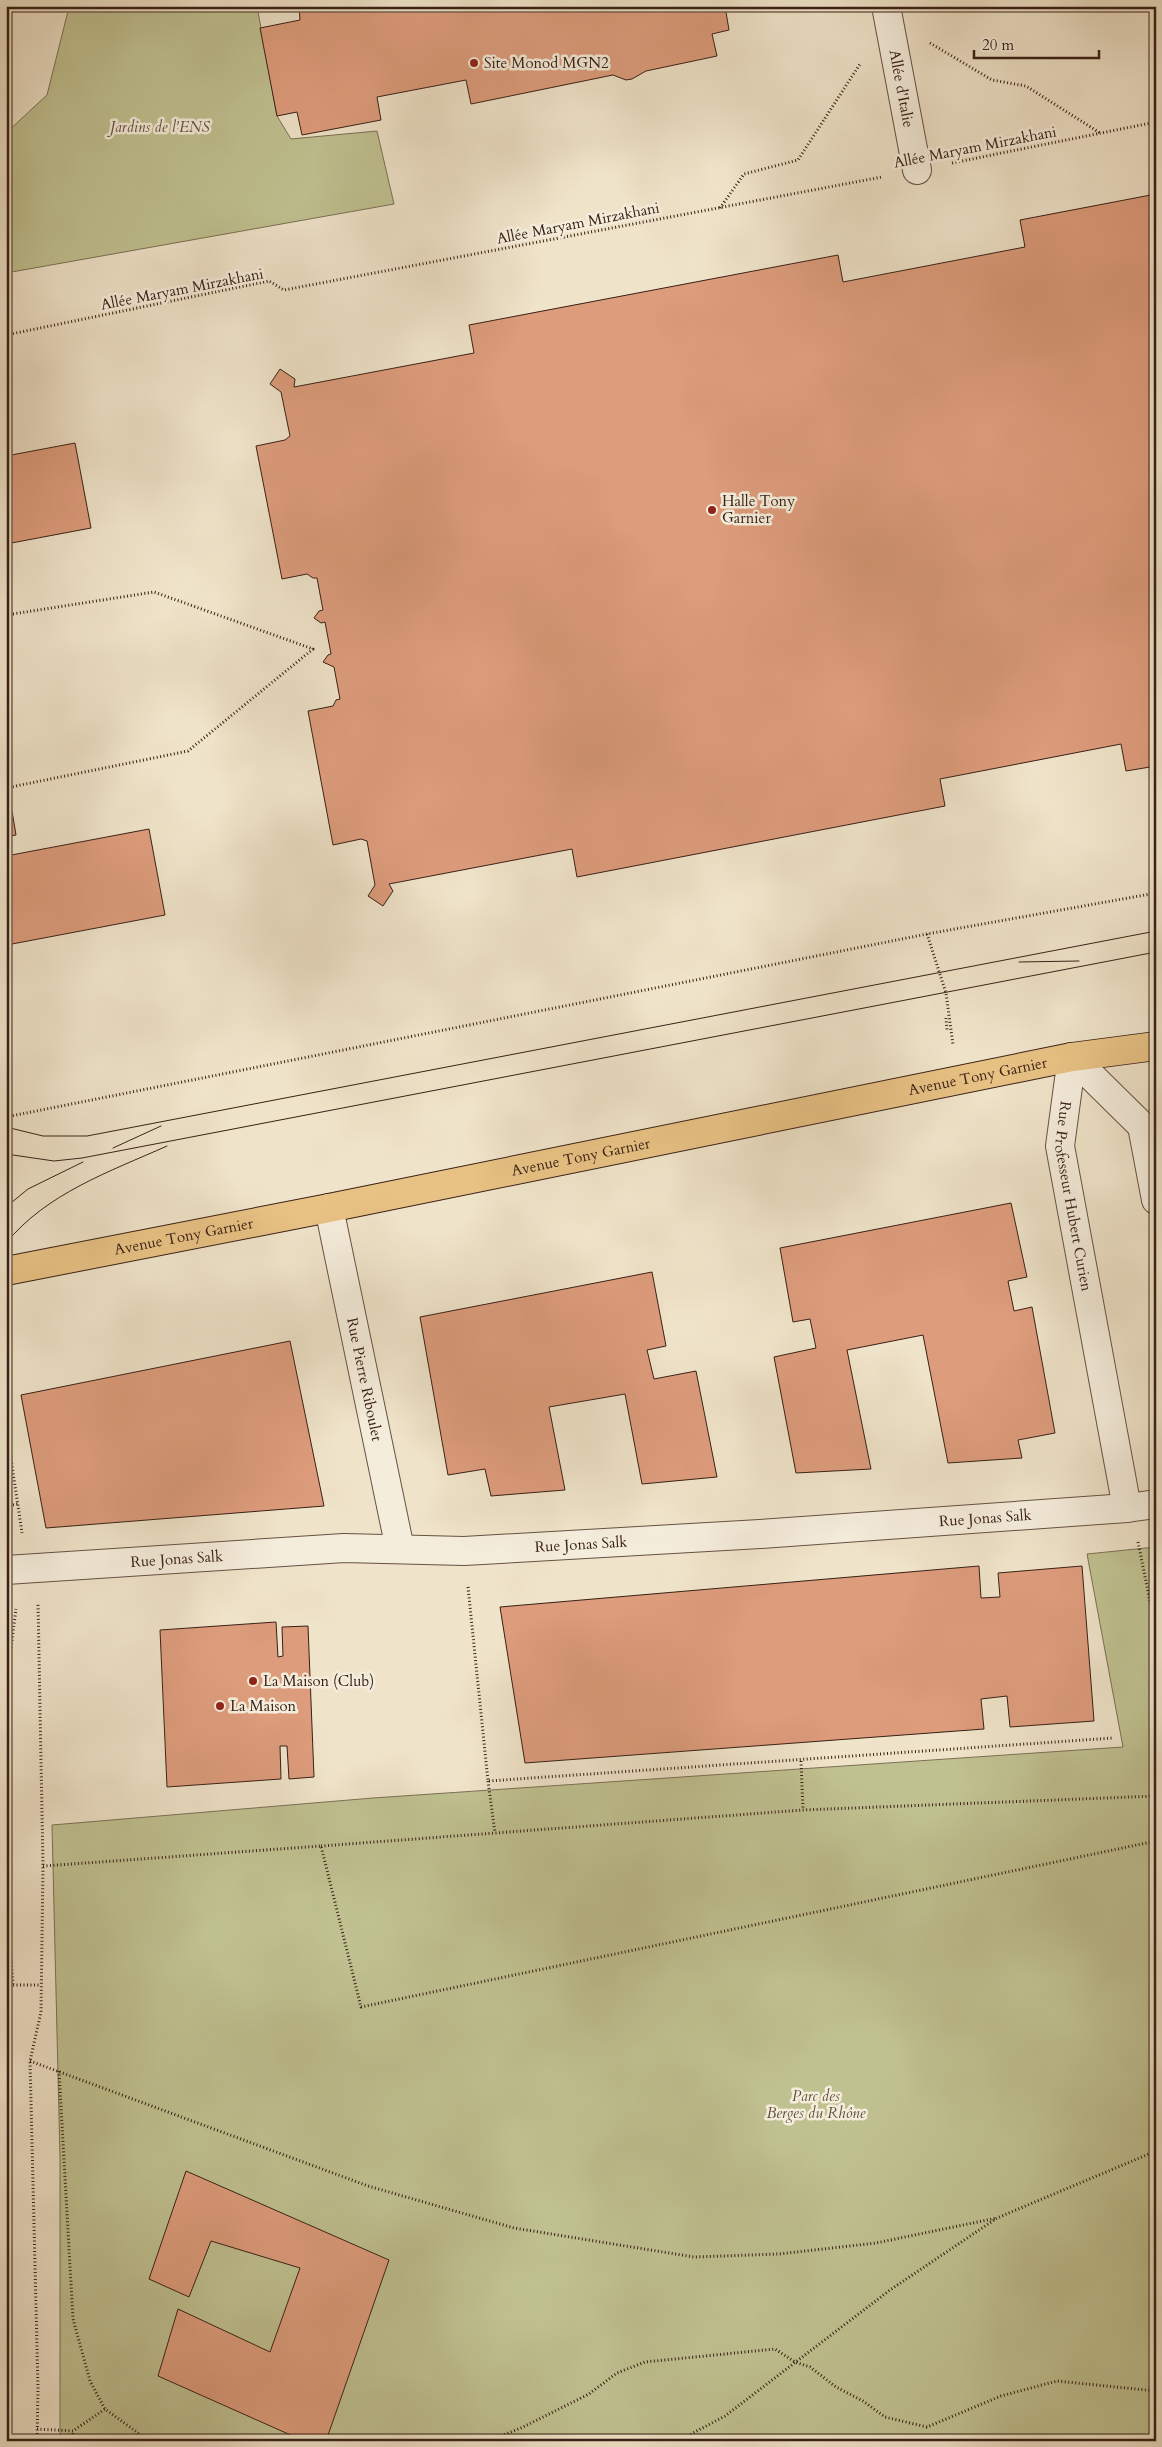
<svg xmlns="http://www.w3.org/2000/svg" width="1162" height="2447" font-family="Cardo,serif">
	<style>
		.green { fill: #c0c191; stroke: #7c7054 }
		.building { fill: #dd9c7c; stroke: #382016 }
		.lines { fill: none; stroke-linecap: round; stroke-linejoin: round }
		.pedestrian-casing { stroke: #665143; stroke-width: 30 }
		.minor-casing { stroke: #665143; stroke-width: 30 }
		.primary-casing { stroke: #382016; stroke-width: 30 }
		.path { stroke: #382016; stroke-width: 3; stroke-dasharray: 1 2.5; stroke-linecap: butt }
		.pedestrian { stroke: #f5eddc; stroke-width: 28 }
		.minor { stroke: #f5eddc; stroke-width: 28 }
		.primary { stroke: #e8c284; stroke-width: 28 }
		.tram { stroke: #382016; stroke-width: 1 }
		.poi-dot { fill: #8f2418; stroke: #f5eddc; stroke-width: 2 }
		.labels { text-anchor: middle; stroke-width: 5; stroke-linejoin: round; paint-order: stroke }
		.poi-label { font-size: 15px; fill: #382016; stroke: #f5eddc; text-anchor: start }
		.street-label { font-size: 15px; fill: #382016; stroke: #f5eddc }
		.park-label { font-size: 15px; font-style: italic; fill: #61503b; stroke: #f5eddc }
	</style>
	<rect width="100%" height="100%" fill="#efe3c9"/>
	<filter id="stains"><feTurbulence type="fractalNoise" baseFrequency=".004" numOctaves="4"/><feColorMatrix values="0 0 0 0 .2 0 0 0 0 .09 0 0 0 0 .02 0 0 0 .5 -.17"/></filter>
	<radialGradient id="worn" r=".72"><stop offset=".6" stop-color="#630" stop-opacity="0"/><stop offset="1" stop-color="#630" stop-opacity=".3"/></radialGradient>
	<path class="green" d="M66,6h191l20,110 14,23 86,-8 17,73 -388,69v-140l41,-38 21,-84z
		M1156,1547v894h-1096v-284l-8,-332 321,-27 750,-51 -36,-193z"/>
	<path class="building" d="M299,6h426l4,24 -17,4 5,22 -71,15 -14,8 -6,1 -13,-5 -142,29 -5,-24 -89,17 4,23 -79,15 -5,-23 -20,4 -17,-88 40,-8z
		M1156,194v572l-30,5 -5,-27 -181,35 5,27 -368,71 -5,-28 -183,35 4,7 -10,15 -15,-10 7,-11 -8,-44 -6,-2 -28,6 -25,-134 25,-5 3,-6 4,-1 -6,-32 -11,-5 5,-7 3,-1 -6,-32 -4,1 -7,-5 5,-7 4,-1 -6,-32h-4l-6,-4 -25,5 -26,-133 29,-6 5,-4 -9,-44 -11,-8 10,-15 15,10 -1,8 180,-34 -5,-28 369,-70 5,27 182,-35 -5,-27z
		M75,443l16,85 -85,16v-88z
		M12,811l4,24 -10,2v-25z
		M149,829l16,86 -153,29 -6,-27v-61z
		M1011,1203l16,74 -19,4 6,30 18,-4 23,126 -37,7 4,18 -74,5 -25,-128 -76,15 24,119 -75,4 -22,-116 42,-9 -6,-29 -17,3 -13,-74z
		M652,1272l14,74 -19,4 7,29 42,-8 21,106 -75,7 -17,-90 -76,13 16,83 -74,6 -6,-27 -37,6 -28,-158z
		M290,1341l34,165 -278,22 -25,-133z
		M979,1566l2,32 19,-1 -2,-24 84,-7 12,155 -84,6 -3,-31 -26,3 3,30 -459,34 -25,-156z
		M276,1622l2,35 5,-1 -1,-29 26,-1 6,151 -25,2 -2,-33h-7l1,33 -114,8 -7,-157z
		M186,2171l203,89 -63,181h-22l-146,-65 20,-67 92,43 30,-84 -89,-27 -22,56 -40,-18z"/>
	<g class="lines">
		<g class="pedestrian-casing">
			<g id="pedestrian">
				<path id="s1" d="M886,6l31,164"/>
			</g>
		</g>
		<g class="minor-casing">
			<g id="minor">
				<path id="s2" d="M1072,1057l-12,89 67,362"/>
				<path d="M1072,1057l70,69 14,74"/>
				<path id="s3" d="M329,1208l71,341"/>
				<path id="s4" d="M6,1570l338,-22 120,3 296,-17 367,-26 29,-4"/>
			</g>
		</g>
		<g class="primary-casing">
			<g id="primary">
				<path id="s5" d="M6,1271l323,-63 743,-151 84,-11"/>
			</g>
		</g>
		<path class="path" d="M930,43l62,37 34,6 74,47
			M952,163l204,-41
			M720,208l24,-34 54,-14 62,-96
			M6,335l263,-54 15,9 598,-113
			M6,615l148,-23 159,57 -125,102 -182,37
			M927,934l19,59 7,52
			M946,1018l1,12
			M6,1117l921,-183 229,-41
			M7,1196l1,9
			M6,1425l16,108
			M6,1506l12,-2
			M1138,1542l18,89
			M468,1587l20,194 625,-43
			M7,1679l9,-70
			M801,1761l2,49
			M488,1781l7,52
			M321,1846l482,-36 353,-14
			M43,1866l278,-20 40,161 795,-166
			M9,1931l4,54
			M6,1985h34
			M30,2061l338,125 146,42 180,29 85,-3 97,-11 121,-25
			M59,2071l14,248 17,62 15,28 44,32
			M37,2429l36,2 32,-22
			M37,2441l1,-53 -8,-327 11,-49 2,-146 -5,-263
			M72,2441l1,-10
			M488,2441l33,-13 68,-34 28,-21 28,-11 130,-13 20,13 15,5 26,20 27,14 22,16 42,10 74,-31 56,-15 99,10
			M678,2441l47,-25 165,-126 107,-72 159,-67"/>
		<use href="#pedestrian" class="pedestrian"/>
		<use href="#minor" class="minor"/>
		<use href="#primary" class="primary"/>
		<path class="tram" d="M1019,962l60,-1
			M6,1127l37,9h44l1069,-205
			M113,1148l48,-22
			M6,1154l48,7 28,-3 1074,-206
			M6,1207l22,-18 55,-27
			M6,1243c41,-50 103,-71 161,-97"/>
	</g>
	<g class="poi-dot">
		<circle cx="474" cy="63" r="5"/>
		<circle cx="712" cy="510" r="5"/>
		<circle cx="253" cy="1681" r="5"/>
		<circle cx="220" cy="1706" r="5"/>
	</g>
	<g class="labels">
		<g class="poi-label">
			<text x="484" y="68">Site Monod MGN2</text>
			<text x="722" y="506">Halle Tony<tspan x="722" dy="17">Garnier</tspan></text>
			<text x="263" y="1686">La Maison (Club)</text>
			<text x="230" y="1711">La Maison</text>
		</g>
		<g class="street-label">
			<text dy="5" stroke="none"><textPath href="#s1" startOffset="84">Allée d'Italie</textPath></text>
			<text transform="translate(975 147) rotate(-11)" y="5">Allée Maryam Mirzakhani</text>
			<text transform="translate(578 223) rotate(-11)" y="5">Allée Maryam Mirzakhani</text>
			<text transform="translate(182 289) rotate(-11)" y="5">Allée Maryam Mirzakhani</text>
			<text dy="5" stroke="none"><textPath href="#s5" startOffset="991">Avenue Tony Garnier</textPath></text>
			<text dy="5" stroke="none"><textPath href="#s5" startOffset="586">Avenue Tony Garnier</textPath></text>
			<text dy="5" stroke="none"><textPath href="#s2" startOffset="141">Rue Professeur Hubert Curien</textPath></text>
			<text dy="5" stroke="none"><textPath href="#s5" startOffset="181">Avenue Tony Garnier</textPath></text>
			<text dy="5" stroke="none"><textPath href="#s3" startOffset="175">Rue Pierre Riboulet</textPath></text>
			<text dy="5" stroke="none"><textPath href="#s4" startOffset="981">Rue Jonas Salk</textPath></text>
			<text dy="5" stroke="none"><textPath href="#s4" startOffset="576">Rue Jonas Salk</textPath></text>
			<text dy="5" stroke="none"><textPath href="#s4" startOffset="171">Rue Jonas Salk</textPath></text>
		</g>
		<g class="park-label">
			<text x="160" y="132">Jardins de l'ENS</text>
			<text x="816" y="2101">Parc des<tspan x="816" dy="17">Berges du Rhône</tspan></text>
		</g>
	</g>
	<rect width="1162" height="2447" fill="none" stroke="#efe3c9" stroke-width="25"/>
	<rect x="8" y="8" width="1147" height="2432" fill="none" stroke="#382016" stroke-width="2.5"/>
	<rect x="12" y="12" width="1137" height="2422" fill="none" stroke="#382016"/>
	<path d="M974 50v8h125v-8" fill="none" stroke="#382016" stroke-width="2.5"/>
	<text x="982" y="50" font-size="15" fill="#382016" stroke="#f5eddc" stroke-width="4" paint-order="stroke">20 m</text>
	<rect width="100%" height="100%" filter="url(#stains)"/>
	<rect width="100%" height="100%" fill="url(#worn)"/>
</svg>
